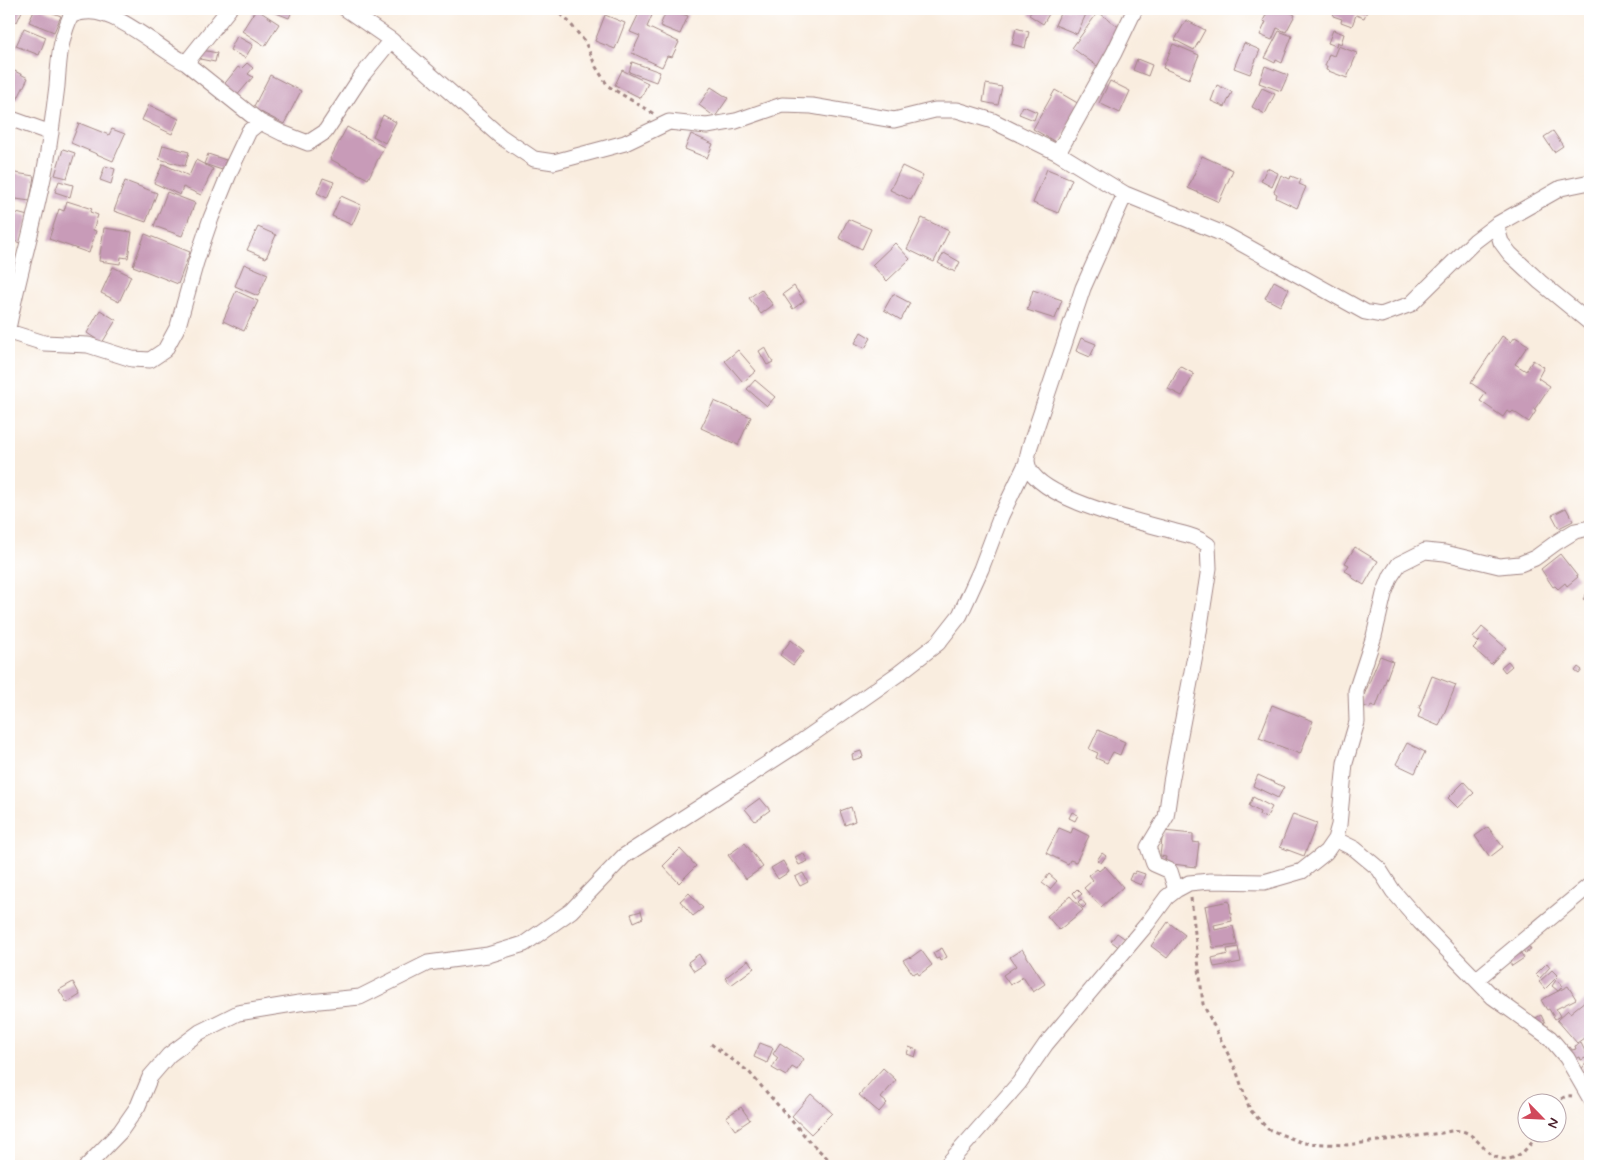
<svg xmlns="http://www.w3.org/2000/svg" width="1599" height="1175" font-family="Mynerve,sans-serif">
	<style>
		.building { fill: #c89bb8 }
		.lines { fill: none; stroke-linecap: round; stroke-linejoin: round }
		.street-casing { stroke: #a28685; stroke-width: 17 }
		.path { stroke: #a28685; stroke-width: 3; stroke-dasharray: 4 4; stroke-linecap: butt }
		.street { stroke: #fff; stroke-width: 15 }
	</style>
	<rect width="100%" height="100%" fill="#fff"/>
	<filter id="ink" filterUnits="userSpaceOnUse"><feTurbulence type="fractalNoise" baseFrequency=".02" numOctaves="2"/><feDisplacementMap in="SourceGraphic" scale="10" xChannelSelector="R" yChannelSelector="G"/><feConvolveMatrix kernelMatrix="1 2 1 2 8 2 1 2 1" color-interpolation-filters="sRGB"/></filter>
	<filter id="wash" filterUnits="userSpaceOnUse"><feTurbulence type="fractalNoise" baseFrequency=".0096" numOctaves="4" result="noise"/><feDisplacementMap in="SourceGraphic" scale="20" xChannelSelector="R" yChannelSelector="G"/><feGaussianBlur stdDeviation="1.12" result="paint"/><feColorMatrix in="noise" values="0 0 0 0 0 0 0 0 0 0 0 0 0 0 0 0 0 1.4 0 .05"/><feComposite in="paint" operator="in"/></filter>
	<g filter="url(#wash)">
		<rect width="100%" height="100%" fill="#f9eddf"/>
		<g id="blocks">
			<path class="building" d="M9,9h14l-6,13 -8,-4z
				M35,9h8l18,7 -7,16 -25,-10z
				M256,9l23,15 -14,22 -23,-15z
				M266,9h27l-4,9z
				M641,9l12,4 -6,14 32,15 -7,15 -5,-1 -5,11 -30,-14 8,-17 -10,-4z
				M667,9l21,7 -8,18 -20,-8z
				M1033,9h19l-9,15 -14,-9z
				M1062,9h19l6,3 -10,22 -22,-9z
				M1269,9h15l11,6 -9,17 -9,-4 -5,12 -12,-5 6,-13 -3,-1z
				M1335,9h33l-4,9 -8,-3 -4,11 -11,-4 1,-3 -9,-3z
				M1098,12l25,18 -26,36 -25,-18z
				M605,15l20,8 -10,26 -20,-8z
				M1186,20l19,10 -11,20 -19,-10z
				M24,28l22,9 -7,18 -23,-9z
				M1016,28l13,4 -4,16 -13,-4z
				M1333,30l11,4 -3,10 -4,-2 -1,4 -8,-3z
				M1279,31l13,5 -10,27 -6,-3 -1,3 -10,-5z
				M237,36l16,9 -8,13 -15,-8z
				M1244,43l16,7 -10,24 -16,-6z
				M1173,44l26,11 -10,24 -26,-11z
				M1338,46l19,7 -10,25 -21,-8 1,-4h-2l4,-12 5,2z
				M202,50l15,3 -2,9 -15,-3z
				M1137,59l15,6 -4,11 -15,-6z
				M632,62l28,10 -4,10 -27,-10z
				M247,63l6,5 -5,6 5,3 -18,21 -13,-11 16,-20 3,2z
				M1265,66l23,9 -7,16 -22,-8z
				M9,68l19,10 -11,22 -8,-4z
				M622,70l26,13 -7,15 -26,-13z
				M270,75l31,16 -17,33 -31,-16z
				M1110,81l20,10 -10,22 -21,-10z
				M986,84l16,3 -4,18 -15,-3z
				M1217,85l15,7 -7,15 -14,-6z
				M711,87l17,11 -13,19 -16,-12z
				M1262,88l13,6 -10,20 -13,-7z
				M1055,90l26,15 -22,39 -26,-15z
				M149,105l30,14 -7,15 -30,-14z
				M1023,106l14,6 -3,8 -15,-6z
				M383,115l13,7 -11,21 -12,-7z
				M79,123l30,12 3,-6 13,5 -12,27 -42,-18z
				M347,127l37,20 -16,32 -38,-20z
				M1553,131l10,15 -9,6 -10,-15z
				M691,134l22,10 -6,14 -22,-9z
				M163,145l26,7 -4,14 -26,-7z
				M63,149l12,4 -8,25 -12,-3z
				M208,154l18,6 -4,10 -18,-6z
				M1202,156l31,14 -14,32 -31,-14z
				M196,160l17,9 -12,26 -18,-8 -3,8 -26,-12 9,-19 26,12z
				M105,166l10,3 -4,15 -11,-4z
				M902,166l21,10 -12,24 -21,-10z
				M1267,168l11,5 -6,14 -11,-6z
				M1047,169l25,10 -14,34 -25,-10z
				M9,172l25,4 -4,25 -21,-3z
				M1281,175l9,4 1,-3 10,4 -2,4 7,3 -9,21 -21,-10 1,-4 -3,-2z
				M323,178l11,4 -7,16 -10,-5z
				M59,181l14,4 -3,12 -15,-5z
				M125,181l32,12 -11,29 -32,-11z
				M167,192l28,11 -13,33 -28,-10z
				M341,196l20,9 -9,20 -20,-9z
				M67,201l25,8 -2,3 8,3 -5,15 3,1 -7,22 -40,-14 10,-30 5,2z
				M9,211l19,5 -7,27 -12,-3z
				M922,218l27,13 -15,31 -27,-13z
				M848,219l23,10 -9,20 -23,-11z
				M258,227l18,8 -10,23 -19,-8z
				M104,228l28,4 -4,26 -7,-1 -1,7 -21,-3z
				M145,234l45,18 -12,32 -45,-18z
				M895,243l15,16 -23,22 -15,-16z
				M944,253l16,9 -5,10 -17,-9z
				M244,264l24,10 -10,22 -23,-10z
				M113,267l18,9 -12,26 -18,-9z
				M1274,281l15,8 -9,17 -15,-8z
				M794,286l10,15 -11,8 -10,-15z
				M761,289l12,16 -12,9 -12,-16z
				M1033,290l29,10 -7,19 -28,-9z
				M236,291l22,10 -14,30 -21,-10z
				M893,294l17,9 -9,17 -17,-10z
				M100,310l16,10 -14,23 -15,-10z
				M861,332l10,6 -6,10 -10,-5z
				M1502,336l9,6 4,-5 13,8 -13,19 11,7 7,-11 11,7 -6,11 12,8 -16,24 2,1 -7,11 -16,-11 -2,2 -4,-2 -4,6 -23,-16 6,-8 -15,-10z
				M1081,338l15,6 -6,13 -14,-6z
				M765,347l8,15 -6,3 -8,-14z
				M738,350l18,21 -13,11 -18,-21z
				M1180,366l14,8 -12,22 -14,-7z
				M755,380l20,17 -8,9 -20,-17z
				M714,401l37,16 -13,28 -37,-17z
				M1566,508l7,13 -14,7 -7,-13z
				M1355,547l23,14 -14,24 -13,-8 1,-2 -7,-4 4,-6 -4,-2z
				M1560,554l18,23 -11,9 -2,-3 -7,6 -3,-3 -2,1 -12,-18z
				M1590,589v14l-7,-4z
				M1482,627l24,21 -15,16 -18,-16 7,-7 -2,1 -5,-4z
				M791,640l13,11 -11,14 -13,-10z
				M1380,656l13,5 -17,46 -5,-2 -1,3 -10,-3z
				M1508,661l4,5 -7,6 -4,-5z
				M1578,667l4,3 -3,4 -4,-3z
				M1432,676l24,9 -17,41 -21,-9 3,-8 -2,-1z
				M1272,705l41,16 -13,33 -41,-16z
				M1098,730l27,12 -5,13 -7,-3 -6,11 -11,-5 2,-5 -9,-4z
				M1407,743l18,9 -10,21 -19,-9z
				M861,751l2,6 -10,3 -1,-6z
				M1258,775l26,12 -6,11 -25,-12z
				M1464,782l10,11 -16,15 -10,-10z
				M1253,797l19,10 -6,11 -7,-3 1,-3 -11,-6z
				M760,798l10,12 -15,11 -10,-12z
				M851,807l4,14 -10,4 -5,-14z
				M1072,812l6,3 -3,6 -6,-3z
				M1293,814l24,9 -13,33 -24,-9z
				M1488,827l15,20 -13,10 -15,-21z
				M1059,828l12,5 2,-5 16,8 -13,26 -6,-2 -2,4 -22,-11z
				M1163,831l30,3v8l6,1 -3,24 -31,-4 1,-6 -6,-1z
				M745,843l18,24 -17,12 -18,-24z
				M680,849l16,17 -17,17 -16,-17z
				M803,853l5,8 -9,4 -4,-8z
				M1102,853l4,3 -5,7 -4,-3z
				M783,861l6,11 -11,7 -7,-11z
				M1105,866l18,21 -22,20 -17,-19 9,-8 -4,-5 8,-6 2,2z
				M1136,871l9,3 -4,11 -12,-5 3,-7 2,1z
				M803,873l5,9 -8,4 -5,-9z
				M1049,874l8,7 -7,8 -8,-6z
				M1077,889l5,5 -5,4 -4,-5z
				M689,893l14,15 -10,8 -13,-15z
				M1070,896l13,14 -24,20 -12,-14z
				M1081,899l5,6 -3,3 -5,-6z
				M1229,901l3,20 -18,4 1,5 18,-4 4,19 -24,3 -8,-42z
				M641,911l2,7 -9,4 -3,-8z
				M1168,922l17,13 -18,23 -16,-12z
				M1117,933l10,7 -6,9 -10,-8z
				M1527,944l4,6 -6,3 -4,-6z
				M1238,947l3,15 -27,5 -2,-9 16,-4 -1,-5z
				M942,948l5,9 -7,4 -1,-3 -3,1 -3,-6z
				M1022,949l23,35 -12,8 -10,-15 -13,8 -7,-10 13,-9 -6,-9z
				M921,950l11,15 -13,10 -2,-3 -4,2 -10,-14 6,-3 1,1z
				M1520,952l4,6 -12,8 -4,-6z
				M699,954l6,10 -11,7 -6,-9z
				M748,960l6,8 -23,17 -6,-7z
				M1547,963l3,4 -10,11 -4,-4z
				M1552,970l6,6 -13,13 -6,-7z
				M1556,980l7,6 -5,5 -6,-5z
				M73,982l7,13 -13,8 -8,-13z
				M1568,986l8,13 -20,10 4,7 -5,3 -6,-10 -2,1 -6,-10z
				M1586,1000l4,5v31l-5,4 -1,-2 -7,5 -20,-23 11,-10 2,3z
				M1541,1015l4,8 -9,4 -4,-7z
				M1589,1042l1,1v8l-5,-3z
				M760,1043l13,5 -6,15 -13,-6z
				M780,1043l24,16 -7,11 -5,-3 -6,9 -14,-8 6,-10 -5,-4z
				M1581,1043l7,14 -7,3 -1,-3 -9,4 -5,-12 4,-2 2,3 4,-1 -1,-3z
				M909,1047l8,3 -2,7 -8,-3z
				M1589,1059l1,1v16l-9,-6z
				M883,1068l13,12 -15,18 6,5 -8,9 -20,-17z
				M811,1094l21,19 -21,21 -19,-18z
				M741,1107l9,13 -15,10 -9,-13z"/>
		</g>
	</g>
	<g filter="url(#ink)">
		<use href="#blocks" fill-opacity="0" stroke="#a28685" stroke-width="1"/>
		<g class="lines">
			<g class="street-casing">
				<path id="street" d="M346,9l45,31 109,96 34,23 20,3 71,-19 44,-21 38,4 29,-5 46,-16 30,1 82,14 41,-10h22l36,11 65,32 67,41 101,41 139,77 16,3 30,-11 64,-63 21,-16 65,-37 29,-6
					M71,16c4,-2 10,-4 15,-4 31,-3 74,38 100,51l43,-54
					M186,63l74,59
					M9,118l42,15
					M1058,153l56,-100 21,-44
					M1125,194l-42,94 -53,158c-1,4 -3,11 -3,15 3,36 109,60 139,68 15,5 30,6 42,16l1,23 -12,77 -26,137 -5,35 -18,30 6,17 16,7 6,19
					M1496,225l5,17 9,12 30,28 50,41
					M9,324c11,-56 28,-110 38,-166 4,-24 7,-48 10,-72 2,-30 3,-49 17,-77
					M9,332l35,11 44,2 44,14 18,1 15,-10 13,-24 18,-64 15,-44 20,-49 18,-38 11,-9 22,11 26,10 17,-11 36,-55 30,-37
					M1335,839l20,10 24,20 14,22 27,31 73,75 57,41 17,20 23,40
					M1477,979l113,-94
					M87,1166l33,-34 18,-26 12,-29 19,-22 31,-23 38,-19 61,-10 61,-6 68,-34 60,-8 36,-11 47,-33 53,-55 174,-112 100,-70 40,-31 22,-28 21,-46 20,-53 26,-54
					M946,1166l73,-83 27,-39 101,-120 20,-27 9,-7 13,-7 21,-2 54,1 38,-11 24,-19 9,-13 4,-14 6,-62 12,-41 -1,-31 18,-55 10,-42 7,-18 8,-12 26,-13 20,2 54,13 21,-2 15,-6 22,-16 18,-11 15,-3"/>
			</g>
			<path class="path" d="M554,9l15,13 16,20 11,25 12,19 46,28
				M1191,898l12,106 33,66 14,40 18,19 35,14 44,2 95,-12c8,-2 15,-4 23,-1 8,3 15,12 21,18 22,21 41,2 53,-18
				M711,1044l38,28 62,71 25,23
				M1556,1105c4,-6 9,-10 16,-9"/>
			<use href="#street" class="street"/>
		</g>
	</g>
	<rect width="1599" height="1175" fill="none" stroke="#fff" stroke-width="30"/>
	<g transform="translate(1542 1118) rotate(114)"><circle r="24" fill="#ffffff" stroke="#b7a5aa"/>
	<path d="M0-4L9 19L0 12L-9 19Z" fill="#d1495b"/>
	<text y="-8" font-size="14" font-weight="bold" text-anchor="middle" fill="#4a1f2b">N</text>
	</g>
</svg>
